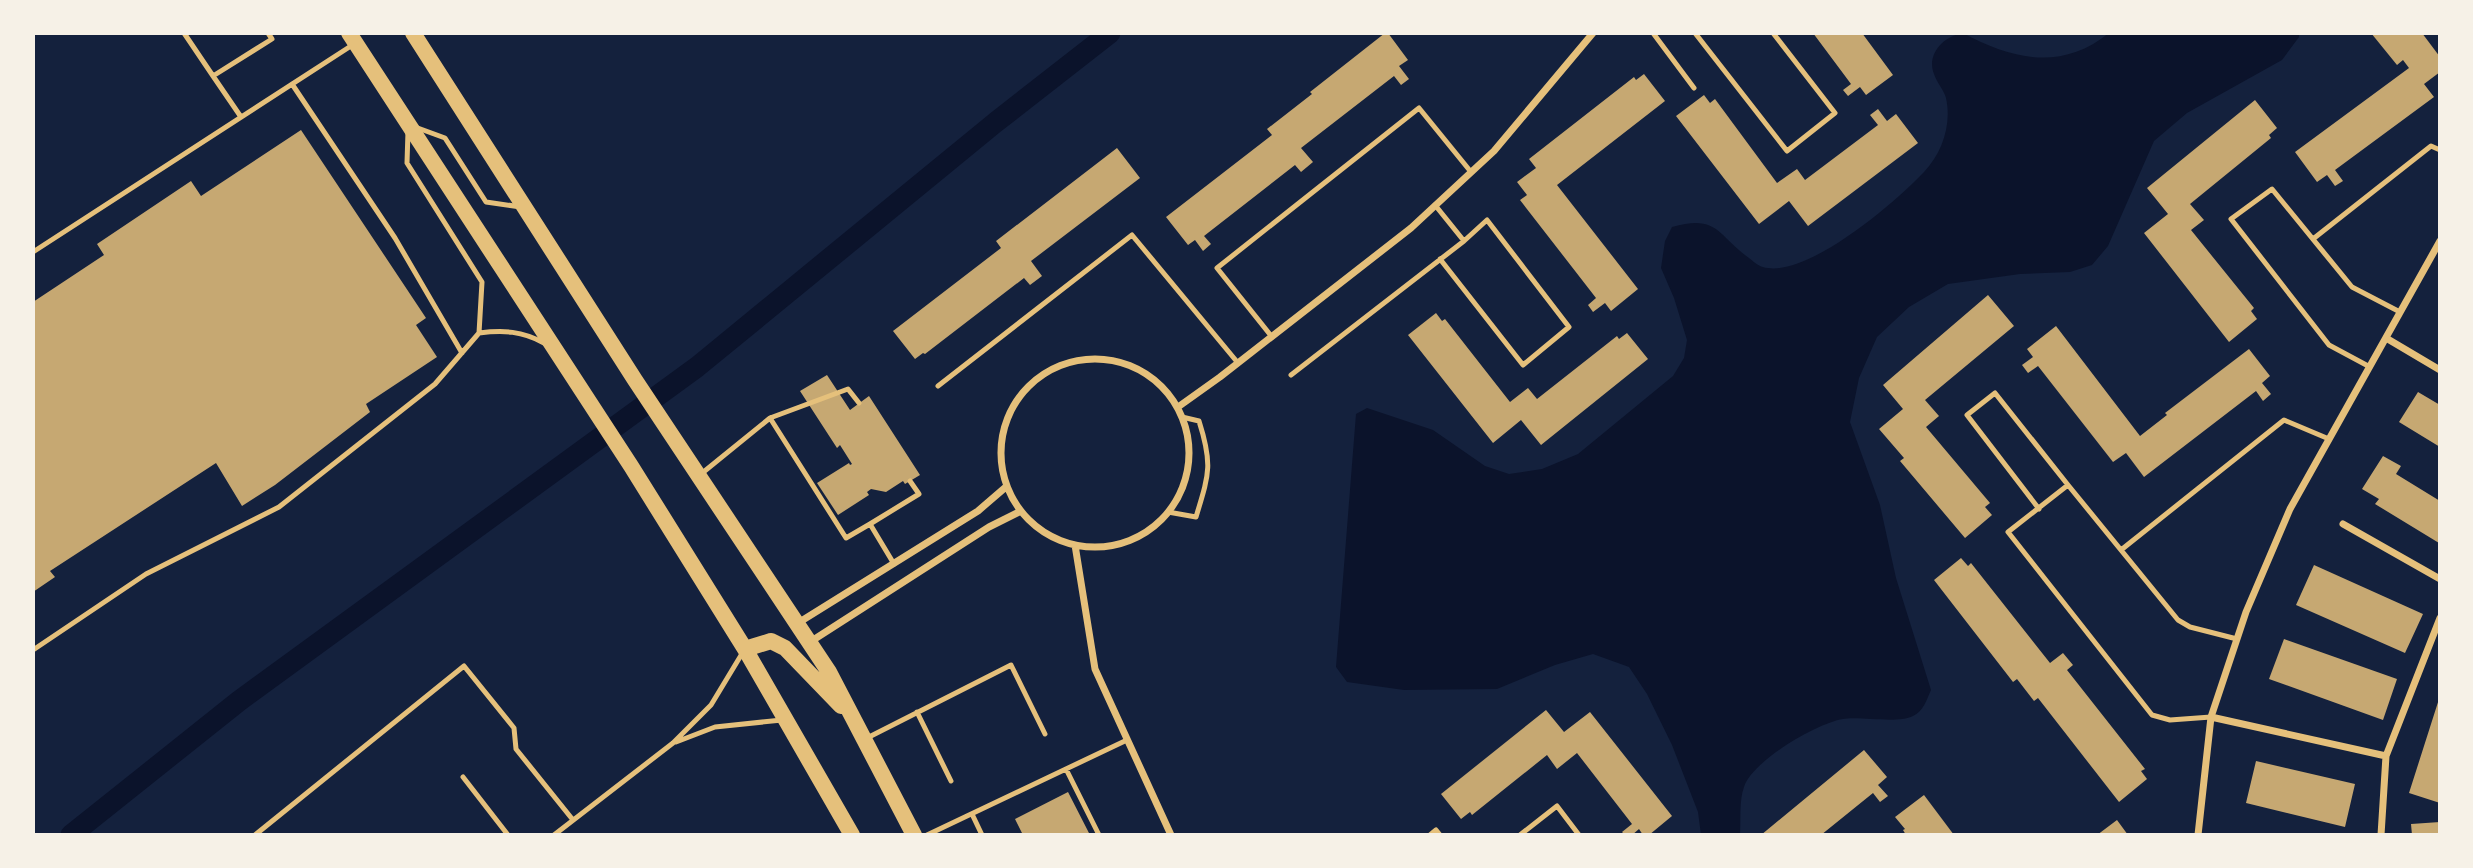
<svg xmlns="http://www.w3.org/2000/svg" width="2473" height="868" font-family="Lora,serif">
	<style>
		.water { fill: #0b132b }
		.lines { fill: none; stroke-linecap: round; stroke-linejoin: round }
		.canal { stroke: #0b132b; stroke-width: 21 }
		.building { fill: #c6a872 }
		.service { stroke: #e5c07b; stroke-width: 5 }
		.minor { stroke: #e5c07b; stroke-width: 7 }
		.primary { stroke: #e5c07b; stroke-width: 16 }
	</style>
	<rect width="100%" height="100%" fill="#14213d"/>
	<path class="water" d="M1963,33c50,27 99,38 146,0h190v4l-17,23 -95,53 -33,28 -46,105 -16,19 -22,7 -50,2 -72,10 -39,23 -32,30 -18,41 -9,44 30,83 16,73 35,112c-4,9 -8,22 -18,26 -16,8 -53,0 -70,3 -26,4 -91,42 -99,68 -5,13 -3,33 -4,48h-39l-3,-23 -26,-67 -25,-51 -18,-27 -36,-13 -38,11 -58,24 -93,1 -57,-8 -11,-15 20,-253 11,-6 66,22 52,36 24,8 33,-5 36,-15 95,-78 11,-18 3,-18 -13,-42 -13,-30 4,-27 7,-14c46,-13 45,8 77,31 4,3 9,8 14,9 42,13 133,-65 161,-95 18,-19 28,-47 22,-74 -2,-8 -9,-15 -12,-24 -8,-20 10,-38 29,-41z"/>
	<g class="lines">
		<path class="canal" d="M71,835l168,-134 458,-334 299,-245 114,-89"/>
	</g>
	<path class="building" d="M1385,33h3l20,27 -9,6 10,13 -8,6 -7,-9 -93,72 12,14 -12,10 -6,-7 -91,71 7,8 -8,7 -8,-11 -7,5 -22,-28 106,-82 -5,-6 45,-35 -2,-2z
		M1813,33h49l31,42 -27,20 -6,-8 -12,9 -5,-6 8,-6z
		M2371,33h51l18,24v15l-16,12 10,13 -99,73 8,11 -8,5 -8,-11 -10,7 -22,-30 114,-84 -6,-8 -6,5z
		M1644,74l21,27 -108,84 81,104 -27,22 -6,-8 -12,9 -5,-7 8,-7 -76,-98 7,-5 -10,-13 19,-14 -7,-9 105,-82 2,3z
		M1704,95l6,8 5,-4 62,84 20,-14 8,11 73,-55 -8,-10 8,-6 9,12 9,-7 22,29 -110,83 -19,-25 -30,23 -83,-108z
		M2255,100l22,28 -8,7 2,3 -81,66 14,16 -13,10 63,78 -3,3 6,8 -28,23 -85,-109 24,-19 -21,-26z
		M301,130l125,188 -10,7 21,32 -71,47 4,8 -95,73 -33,21 -26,-43 -166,108 5,6 -22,15v-290l71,-47 -7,-11 94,-63 10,15z
		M1117,148l23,30 -109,83 11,15 -12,9 -6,-7 -99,76 -2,-1 -8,6 -22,-28 108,-83 -5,-7z
		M1988,295l26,31 -89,74 14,16 -13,11 64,76 -5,4 7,8 -27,23 -65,-77 4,-3 -25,-29 24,-20 -20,-24z
		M1436,313l6,8 3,-2 65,83 18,-14 9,11 80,-63 2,3 8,-6 21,26 -107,86 -20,-25 -28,23 -85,-108z
		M2056,326l84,110 27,-21 -2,-2 84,-64 21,27 -8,7 9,11 -8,7 -7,-10 -112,86 -18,-24 -13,9 -75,-96 -10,7 -6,-8 11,-8 -6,-8z
		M827,375l23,35 19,-14 51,79 -15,9 -2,-3 -17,11 -15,-3 -4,3 2,3 -31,20 -21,-32 32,-20 1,2 2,-1 -12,-19 -3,3 -37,-57z
		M2418,392l22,13v42l-41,-25z
		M2383,456l18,10 -5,8 44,27 -1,42 -64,-39 4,-5 -17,-10z
		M1961,558l7,8 3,-3 79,100 13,-10 10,12 -6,5 78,99 -4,2 6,8 -28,23 -81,-104 -4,3 -17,-22 -4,3 -79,-102z
		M2314,565l109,49 -18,39 -109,-48z
		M2284,639l113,40 -14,41 -114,-41z
		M2439,699h1v104l-31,-10z
		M1546,710l18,22 26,-20 82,104 -23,19h-6l-4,-6 -7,6h-7l-3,-3 10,-8 -55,-71 -20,16 -10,-14 -75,60 -2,-3 -9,7 -20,-25z
		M1864,750l23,27 -9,8 10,11 -8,6 -7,-9 -52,42h-60z
		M2256,761l99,23 -10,43 -99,-24z
		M1068,792l22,43h-67l-8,-16z
		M1924,795l30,40h-48l-3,-5 2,-1 -10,-12z
		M2117,820l11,15h-31z
		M2440,822v13h-28l-1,-11z"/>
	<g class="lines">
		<path class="service" d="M184,33l29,43
			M1653,33l41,55
			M1695,33l92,118 48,-38 -62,-80
			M292,84l103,154 67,115
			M241,117l-28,-41 59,-37 -4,-6
			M415,127l30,11 41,64 35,5
			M408,131l-1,32 75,119 -3,51c25,-3 43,-2 65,10
			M2313,239l118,-93 9,4
			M33,252l321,-208
			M1440,259l83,106 46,-38 -82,-107 -23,21
			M1272,337l-55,-69 202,-160 52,64
			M2370,367l-41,-22 -98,-126 41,-30 80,98 48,25
			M1291,375l173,-134 -29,-36
			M938,386l194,-151 106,128
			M770,418l76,120 24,-14 24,40
			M701,474l69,-56 78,-29 11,14
			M2039,509l-72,-94 28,-22 73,92
			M1168,512l28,5c13,-43 17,-52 3,-96l-17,-4
			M870,524l49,-30 -9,-13
			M2121,550l163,-130 45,19
			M33,650l113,-76 133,-67 156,-123 44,-51
			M917,712l34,69
			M2211,717l-41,3 -18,-5 -144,-183 60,-47 110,135 12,7 47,12
			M867,738l144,-73 34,69
			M676,742l39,-15 67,-7
			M1066,769l33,66
			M463,777l45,58
			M972,814l10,21
			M255,835l209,-169 50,62 2,21 57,71
			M554,835l119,-92 38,-38 32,-53
			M927,835l200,-95
			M1430,835l6,-5 4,5
			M1520,835l37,-29 22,29"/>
		<path class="minor" d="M2386,338l54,32
			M1001 453a94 94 0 1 1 188 0a94 94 0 1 1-188 0Z
			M1178,407l42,-30 191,-149 83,-77 99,-118
			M2343,524l97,55
			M1075,545l20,124 76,166
			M798,623l180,-112 29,-25
			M810,642l179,-115 32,-16
			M2211,717l175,39
			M2198,835l13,-118 35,-105 44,-103 150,-268
			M2381,835l5,-79 54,-138"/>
		<path class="primary" d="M349,33l282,433 114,183 107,186
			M413,33l222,347 194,292 85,163
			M745,649l26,-8 14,7 56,58"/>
	</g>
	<rect width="2473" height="868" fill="none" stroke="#f6f1e7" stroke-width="70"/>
</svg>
